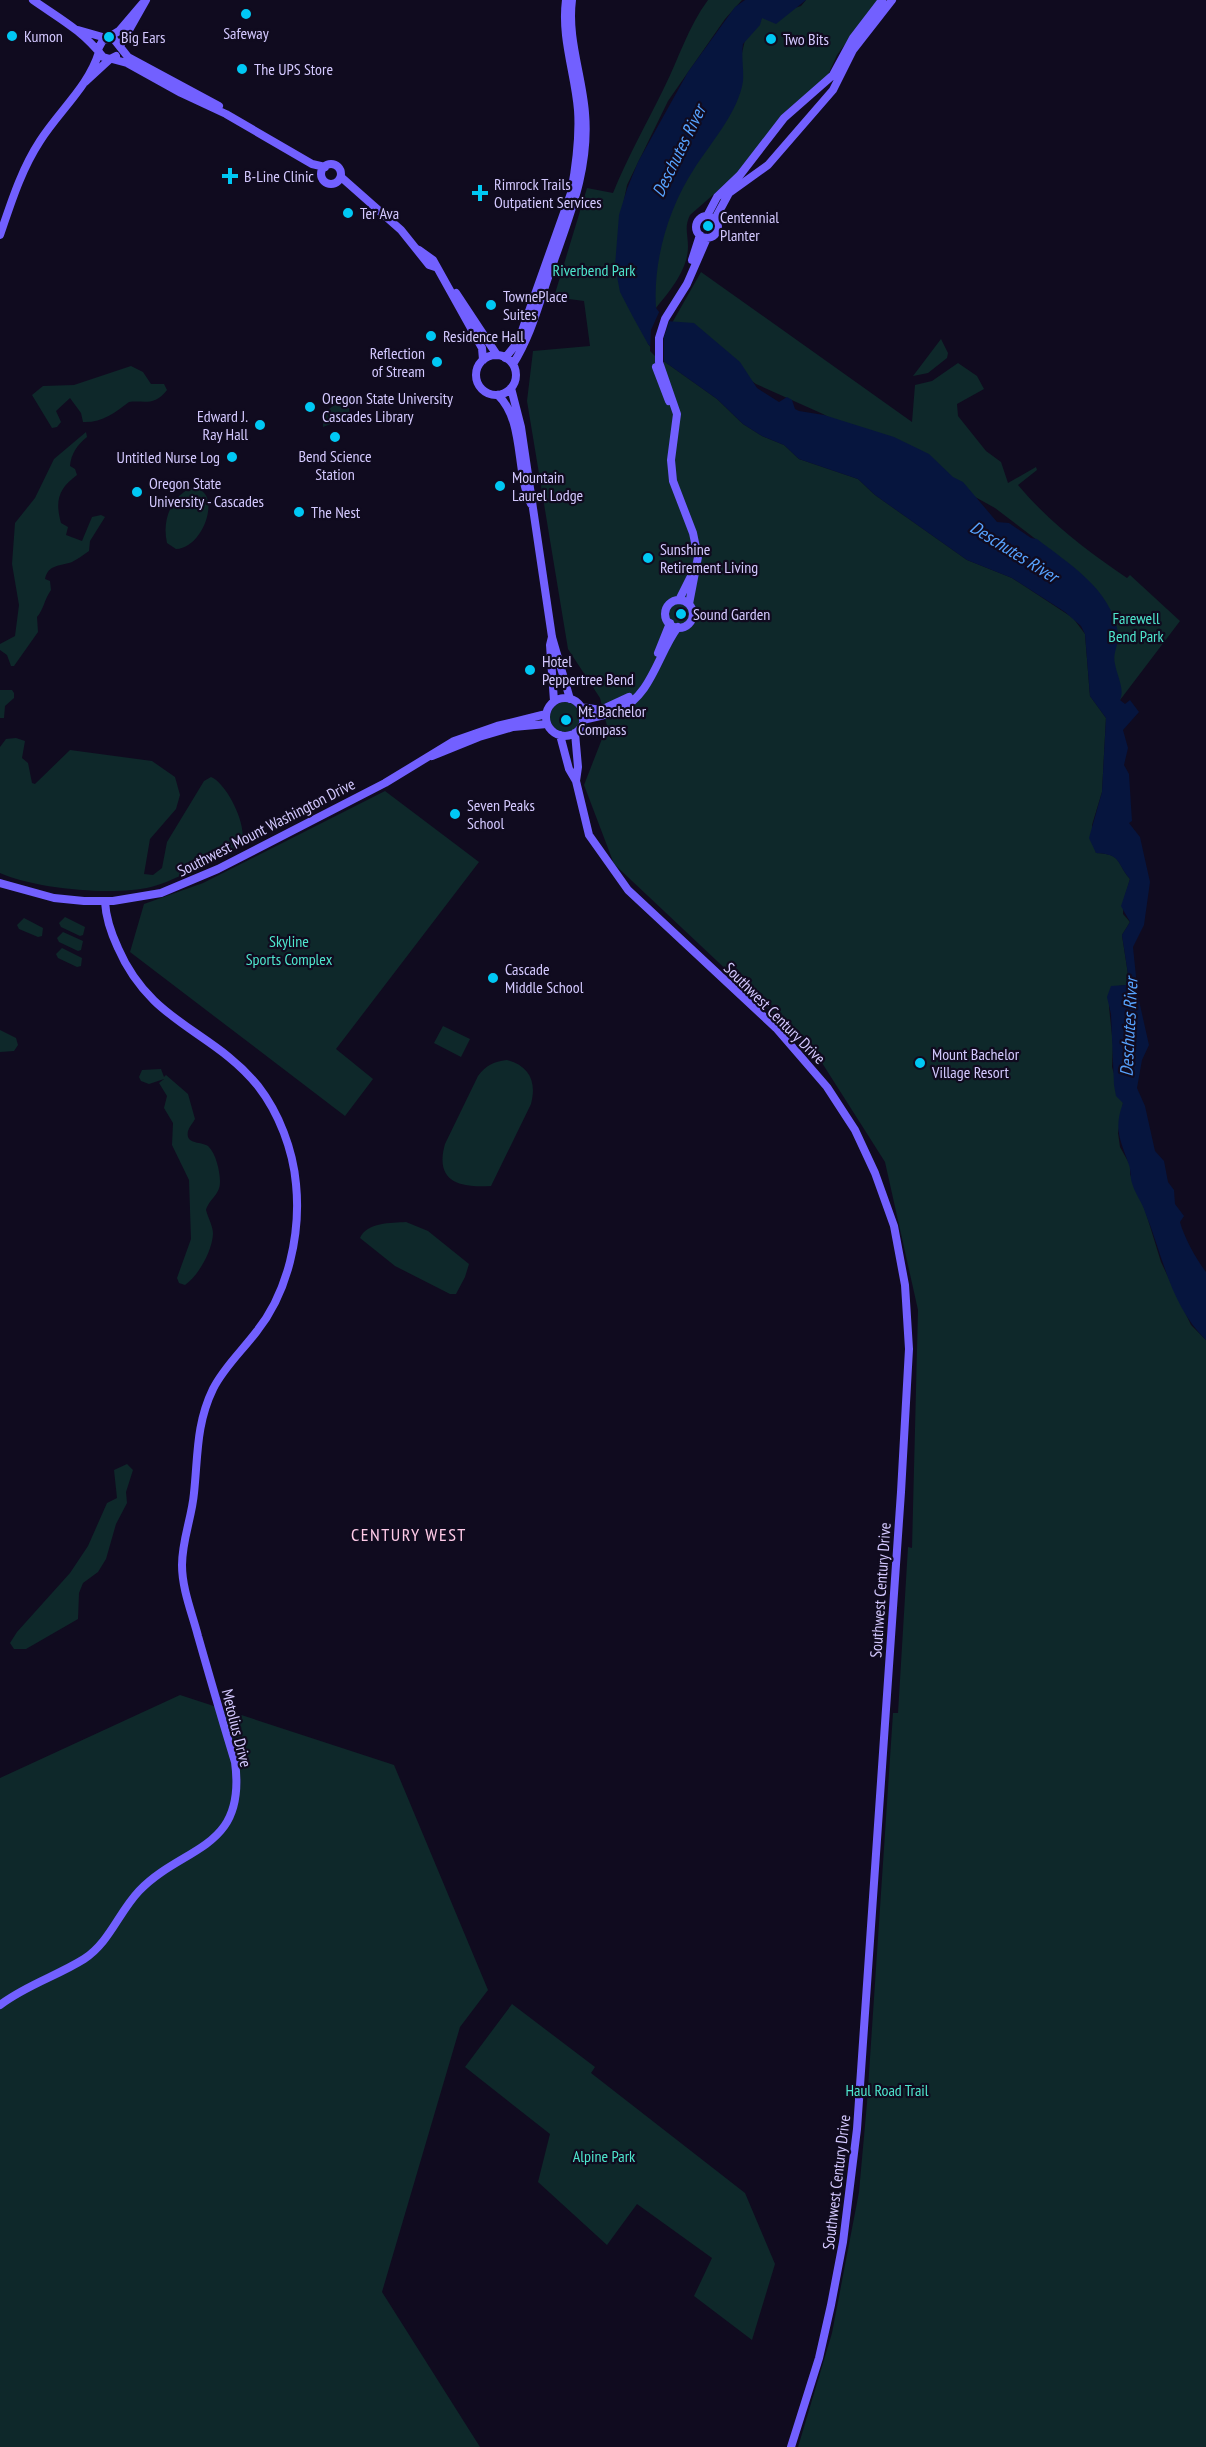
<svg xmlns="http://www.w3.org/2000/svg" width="1206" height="2447" font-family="'PT Sans Narrow',sans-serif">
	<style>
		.green { fill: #0e282a }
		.water { fill: #06153e }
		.pier { fill: #100b1f }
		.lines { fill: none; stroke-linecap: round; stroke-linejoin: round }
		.secondary { stroke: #7260ff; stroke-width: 8 }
		.poi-dot { fill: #00c8f4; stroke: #100b1f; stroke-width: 2 }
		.labels { text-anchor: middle; stroke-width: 4.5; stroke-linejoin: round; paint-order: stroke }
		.poi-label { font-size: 16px; fill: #d4c9ff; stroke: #100b1f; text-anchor: start }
		.park-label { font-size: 16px; fill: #4ee6cd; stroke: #100b1f }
		.street-label { font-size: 16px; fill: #d4c9ff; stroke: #100b1f }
		.water-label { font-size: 18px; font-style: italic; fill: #57a3ff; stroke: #100b1f }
		.neighbourhood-label { font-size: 18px; letter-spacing: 1.5px; fill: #ffcbe8; stroke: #100b1f }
	</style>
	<rect width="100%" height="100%" fill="#100b1f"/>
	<path class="green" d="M708,0h34l-17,19 -57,82 -41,84 -4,20 25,139 17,18 52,37 26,25 19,12 22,9 15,14 59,20 17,16 92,65 45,18 61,40 12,16 5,62 16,22 -4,74 -10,33 4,28c27,1 20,10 34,26l-6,20 -1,15 7,8 -8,13 6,39 -2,11 -8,1 -9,21 4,38 -1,22 11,36 -5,30 2,14 10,18v9l15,36 16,52 30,63 15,15v1107h-408l34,-114 27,-141 8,-89 26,-390h5l10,-166 4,1 6,-238 -33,-148 -68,-107 -203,-191 -30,-79 23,-59 -7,-28 -32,-49 -41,-248 6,-50 57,-5 -6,-45 -30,-4 33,-109 26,5c15,-37 34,-70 51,-105 15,-30 24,-61 44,-88z
		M806,0h72l-41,55 -10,22 -40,33 -50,64 -47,41c-6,12 -2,19 -2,32 0,22 -18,44 -32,61l1,4 -8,-11 17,-83 71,-144 9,-38 16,-18 39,-12z
		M701,272l211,150 3,-37 17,-4 26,-18 19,13 7,13 -27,15 1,12 28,35 15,11 7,21 28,-16 1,3 -19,15c32,38 68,65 109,93l3,-3 50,46 -63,83 -71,-157 -51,-39 -27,-15 -145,-79 -67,-30 -84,-61z
		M941,339l7,14 -1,5 -19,15 -15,3z
		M131,366l12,6 8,12h13l3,6c-13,17 -23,10 -38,12 -14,11 -28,21 -46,20l-2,-9 -11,-15 -14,13 5,11 -4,5 -5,1 -20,-33 11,-9 31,-1z
		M339,401l10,7 1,8 -27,11v-13z
		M86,432l1,5c-10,8 -16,17 -17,29l5,3 2,6c-19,14 -22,26 -16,48l7,4 -2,8 16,6 10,-24 9,-2 4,2 -15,24 -1,10c-6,4 -11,8 -17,11 -11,4 -24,2 -27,17l5,2 1,9c-7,10 -7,19 -14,27l1,15 -24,34h-3l-4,-11 -7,-5v-6l15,-8 4,-31 -7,-41 3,-41 20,-25 19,-39z
		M190,488c34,-3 16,60 -14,61l-9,-6c-5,-22 3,-44 23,-55z
		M0,690h12l2,3v5l-9,8 -1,12h-4z
		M550 717a15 15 0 1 1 30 0a15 15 0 1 1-30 0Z
		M16,738l9,3 -3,17 6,5 4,20 3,1 35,-34 82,11 23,16 5,18 -4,14 -26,30 -6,35 9,1 9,-7 5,-26 37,-61 7,-4c16,6 40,54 29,69 -26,12 -62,34 -89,41 -37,9 -116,2 -151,-14v-126l6,-8z
		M385,791l94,71 -143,187 37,30 -28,37 -215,-164 14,-48 59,-21z
		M65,917l20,10 -2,8 -3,1 -19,-9 -2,-4z
		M24,918l19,10 -1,8 -4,1 -19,-8 -2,-4z
		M63,932l20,9 -2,9 -3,1 -19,-9 -2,-4z
		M62,948l20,10 -1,8 -4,1 -19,-9 -2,-4z
		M443,1026l27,13 -9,18 -27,-14z
		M0,1030l16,8 2,7 -4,6 -14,1z
		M507,1060c22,6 30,21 24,44l-40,82c-30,2 -57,-3 -46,-42l33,-68c8,-11 15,-14 29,-16z
		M161,1069l3,8 2,-2 22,19 7,25c-2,4 -6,8 -7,12 -3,14 13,10 20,15 8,7 12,26 12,36 0,13 -11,17 -14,28 2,8 7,16 7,24 -1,17 -14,41 -28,51l-6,-2 -2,-5 14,-39 -2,-59 -17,-35 1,-22 -9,-15 3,-12 -8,-13 5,-4 -15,5 -8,-3 -2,-4 3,-7z
		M406,1222l22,9 41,33 -4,13 -9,17h-6l-55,-28 -35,-28c7,-16 31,-15 46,-16z
		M127,1464l6,6 -7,22 1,11 -11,21 -10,35 -8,13 -15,11 -4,10 -1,26 -52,30h-12l-4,-6 7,-11 53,-59 18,-27 19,-43 10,-5 -3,-28z
		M180,1695l214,70 94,225 -28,37 -78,265 98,155h-480v-669z
		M512,2004l83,63 -4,6 154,120 30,71 -23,76 -58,-44 18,-38 -75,-54 -30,41 -69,-63 12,-48 -85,-67z"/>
	<path class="water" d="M745,0h61l-30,24 -14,-6 -2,7 -17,19c-2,13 1,25 0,37 -4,30 -33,63 -49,88 -26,40 -41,92 -38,139l10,13 28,2 46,39 17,26 22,14 8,-5 5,3 3,9 4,2 25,4 70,22 35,17 24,23 10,5 34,40 12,1 22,15 6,1c32,25 73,49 81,93 2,11 -6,21 -3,32 2,12 10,25 5,36l5,4 5,-4 9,12 -16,18 5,18 -4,17 5,9 3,47 -3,2 11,14 10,45 -6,43 -11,22 5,49 11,49 -7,15 -5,28 8,18 10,45 9,10 4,21 6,8 1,14 9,12 -4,6c4,15 16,37 26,50v68c-36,-35 -43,-84 -61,-128 -3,-10 -10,-18 -13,-29 -2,-6 -1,-13 -3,-18 -8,-24 -16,-35 -6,-62l-7,-7 -2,-11 -3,-71 -4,-17 4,-11 15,-1 2,-11 -6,-39 8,-13 -9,-16 9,-27c-14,-16 -8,-25 -34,-26l-7,-15 13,-46 4,-74 -16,-22 -5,-62 -4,-8 -16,-14 -53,-34 -45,-18 -92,-65 -17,-16 -59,-20 -15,-14 -22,-9 -19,-12 -26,-25 -52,-37 -17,-18 -15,-27 -13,-25 -5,-26 4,-51 8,-26 11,-27 50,-90 47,-65z"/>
	<path class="pier" d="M660,310l10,9 -6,18v28l-14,-14 1,-21z"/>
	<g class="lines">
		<path class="secondary" d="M33,0c27,19 49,30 70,57l7,2 6,-3
			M78,30l28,8
			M109,37l10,-6 23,-27
			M120,46l26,-46
			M98,49l5,-9 10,-2 15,19 91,49
			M112,59l15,4 54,30 45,21 86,50 13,3
			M85,82l25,-23
			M321 174a10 10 0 1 1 20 0a10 10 0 1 1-20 0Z
			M341,177l60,53 28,35 6,2
			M696 227a11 11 0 1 1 22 0a11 11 0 1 1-22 0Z
			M707,216l10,-19 23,-22 44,-57 49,-43 20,-37 29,-38
			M715,219l14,-26 39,-28 65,-75 20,-40 39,-50
			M0,235c11,-32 21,-65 40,-94 19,-30 49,-55 59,-89
			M419,250l14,10 49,88 1,12
			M692,260l8,-25
			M456,293l41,62
			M476 375a20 20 0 1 1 40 0a20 20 0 1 1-40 0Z
			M505,358l13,-16 53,-149c5,-27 9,-54 7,-83 -3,-37 -17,-72 -12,-110
			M513,364c18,-28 26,-61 37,-92 18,-53 40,-102 35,-159 -3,-38 -18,-75 -13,-113
			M656,367l13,34
			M511,388l10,39 31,210 18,62
			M498,395c27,26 17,76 33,109
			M679,600l11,-22
			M665 614a14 14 0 1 1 28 0a14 14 0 1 1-28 0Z
			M689,604l9,-47 -5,-24 -20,-52 -2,-21 6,-46 -18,-52v-24l6,-19 22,-35 20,-46
			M552,637l-2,8 4,56
			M658,653l12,-30
			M546 717a19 19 0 1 1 38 0a19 19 0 1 1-38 0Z
			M581,707l20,3 28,-13
			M583,720c12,-3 25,-5 36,-10 33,-15 39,-57 59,-83
			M575,733l3,34 -2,14 13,54 39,55 148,138 51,59 28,43 20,43 19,53 11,59 4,64 -8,143 -44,637 -14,113 -12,63 -12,53 -28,89
			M560,735l9,34 7,12
			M432,756l47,-19 34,-10 34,-3
			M0,883l54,15 30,3h29l48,-8 57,-24 167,-86 69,-42 43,-15 49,-12
			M0,2005c26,-20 57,-29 84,-46 25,-16 35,-47 55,-68 44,-46 108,-40 96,-129 -13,-42 -25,-84 -37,-126 -6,-23 -16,-47 -16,-71 0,-25 10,-48 12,-72 4,-37 2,-69 19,-104 11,-22 29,-38 44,-58 31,-39 44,-97 39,-147 -3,-34 -17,-71 -38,-98 -45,-56 -107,-62 -140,-138 -7,-15 -12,-29 -13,-46"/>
	</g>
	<g class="poi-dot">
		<circle cx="246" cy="14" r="6"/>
		<circle cx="12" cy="36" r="6"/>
		<circle cx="109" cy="37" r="6"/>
		<circle cx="771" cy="39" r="6"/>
		<circle cx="242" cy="69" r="6"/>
		<path d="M227 167h6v6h6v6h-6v6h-6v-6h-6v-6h6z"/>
		<path d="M477 184h6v6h6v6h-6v6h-6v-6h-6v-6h6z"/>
		<circle cx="348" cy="213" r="6"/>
		<circle cx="708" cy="226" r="6"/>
		<circle cx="491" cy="305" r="6"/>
		<circle cx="431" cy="336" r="6"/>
		<circle cx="437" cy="362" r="6"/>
		<circle cx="310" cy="407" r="6"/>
		<circle cx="260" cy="425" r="6"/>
		<circle cx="335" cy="437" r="6"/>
		<circle cx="232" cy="457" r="6"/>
		<circle cx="500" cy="486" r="6"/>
		<circle cx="137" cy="492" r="6"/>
		<circle cx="299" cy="512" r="6"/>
		<circle cx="648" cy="558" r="6"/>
		<circle cx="681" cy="614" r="6"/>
		<circle cx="530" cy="670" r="6"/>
		<circle cx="566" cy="720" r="6"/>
		<circle cx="455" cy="814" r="6"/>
		<circle cx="493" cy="978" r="6"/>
		<circle cx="920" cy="1063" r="6"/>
	</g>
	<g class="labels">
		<g class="poi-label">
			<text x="246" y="39" text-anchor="middle">Safeway</text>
			<text x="24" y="42">Kumon</text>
			<text x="121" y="43">Big Ears</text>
			<text x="783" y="45">Two Bits</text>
			<text x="254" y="75">The UPS Store</text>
			<text x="244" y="182">B-Line Clinic</text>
			<text x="494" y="190">Rimrock Trails<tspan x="494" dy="18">Outpatient Services</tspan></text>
			<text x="360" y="219">Ter Ava</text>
			<text x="720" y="223">Centennial<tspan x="720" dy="18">Planter</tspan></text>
			<text x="503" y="302">TownePlace<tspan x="503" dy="18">Suites</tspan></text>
			<text x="443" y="342">Residence Hall</text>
			<text x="425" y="359" text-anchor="end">Reflection<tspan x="425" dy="18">of Stream</tspan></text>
			<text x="322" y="404">Oregon State University<tspan x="322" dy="18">Cascades Library</tspan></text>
			<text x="248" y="422" text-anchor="end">Edward J.<tspan x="248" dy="18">Ray Hall</tspan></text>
			<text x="335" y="462" text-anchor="middle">Bend Science<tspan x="335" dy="18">Station</tspan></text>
			<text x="220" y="463" text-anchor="end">Untitled Nurse Log</text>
			<text x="512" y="483">Mountain<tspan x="512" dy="18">Laurel Lodge</tspan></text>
			<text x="149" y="489">Oregon State<tspan x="149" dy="18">University - Cascades</tspan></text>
			<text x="311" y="518">The Nest</text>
			<text x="660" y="555">Sunshine<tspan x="660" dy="18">Retirement Living</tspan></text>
			<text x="693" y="620">Sound Garden</text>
			<text x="542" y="667">Hotel<tspan x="542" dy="18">Peppertree Bend</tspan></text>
			<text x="578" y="717">Mt. Bachelor<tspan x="578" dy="18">Compass</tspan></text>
			<text x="467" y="811">Seven Peaks<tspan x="467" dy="18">School</tspan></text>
			<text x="505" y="975">Cascade<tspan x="505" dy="18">Middle School</tspan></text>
			<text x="932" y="1060">Mount Bachelor<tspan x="932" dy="18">Village Resort</tspan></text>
		</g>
		<g class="park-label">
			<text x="594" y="276">Riverbend Park</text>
			<text x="1136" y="624">Farewell<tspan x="1136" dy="18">Bend Park</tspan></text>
			<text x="289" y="947">Skyline<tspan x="289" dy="18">Sports Complex</tspan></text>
			<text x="887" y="2096">Haul Road Trail</text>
			<text x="604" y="2162">Alpine Park</text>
		</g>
		<g class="street-label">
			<text transform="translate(266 827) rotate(-27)" y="6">Southwest Mount Washington Drive</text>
			<text transform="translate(775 1013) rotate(45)" y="6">Southwest Century Drive</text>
			<text transform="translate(880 1590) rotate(-86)" y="6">Southwest Century Drive</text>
			<text transform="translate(237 1728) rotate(76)" y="6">Metolius Drive</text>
			<text transform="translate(836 2182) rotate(-83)" y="6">Southwest Century Drive</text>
		</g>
		<g class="water-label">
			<text transform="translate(679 151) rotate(-64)" y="6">Deschutes River</text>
			<text transform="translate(1014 552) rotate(32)" y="6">Deschutes River</text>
			<text transform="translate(1129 1027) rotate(-87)" y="6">Deschutes River</text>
		</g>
		<g class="neighbourhood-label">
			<text x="409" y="1541">CENTURY WEST</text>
		</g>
	</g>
</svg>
